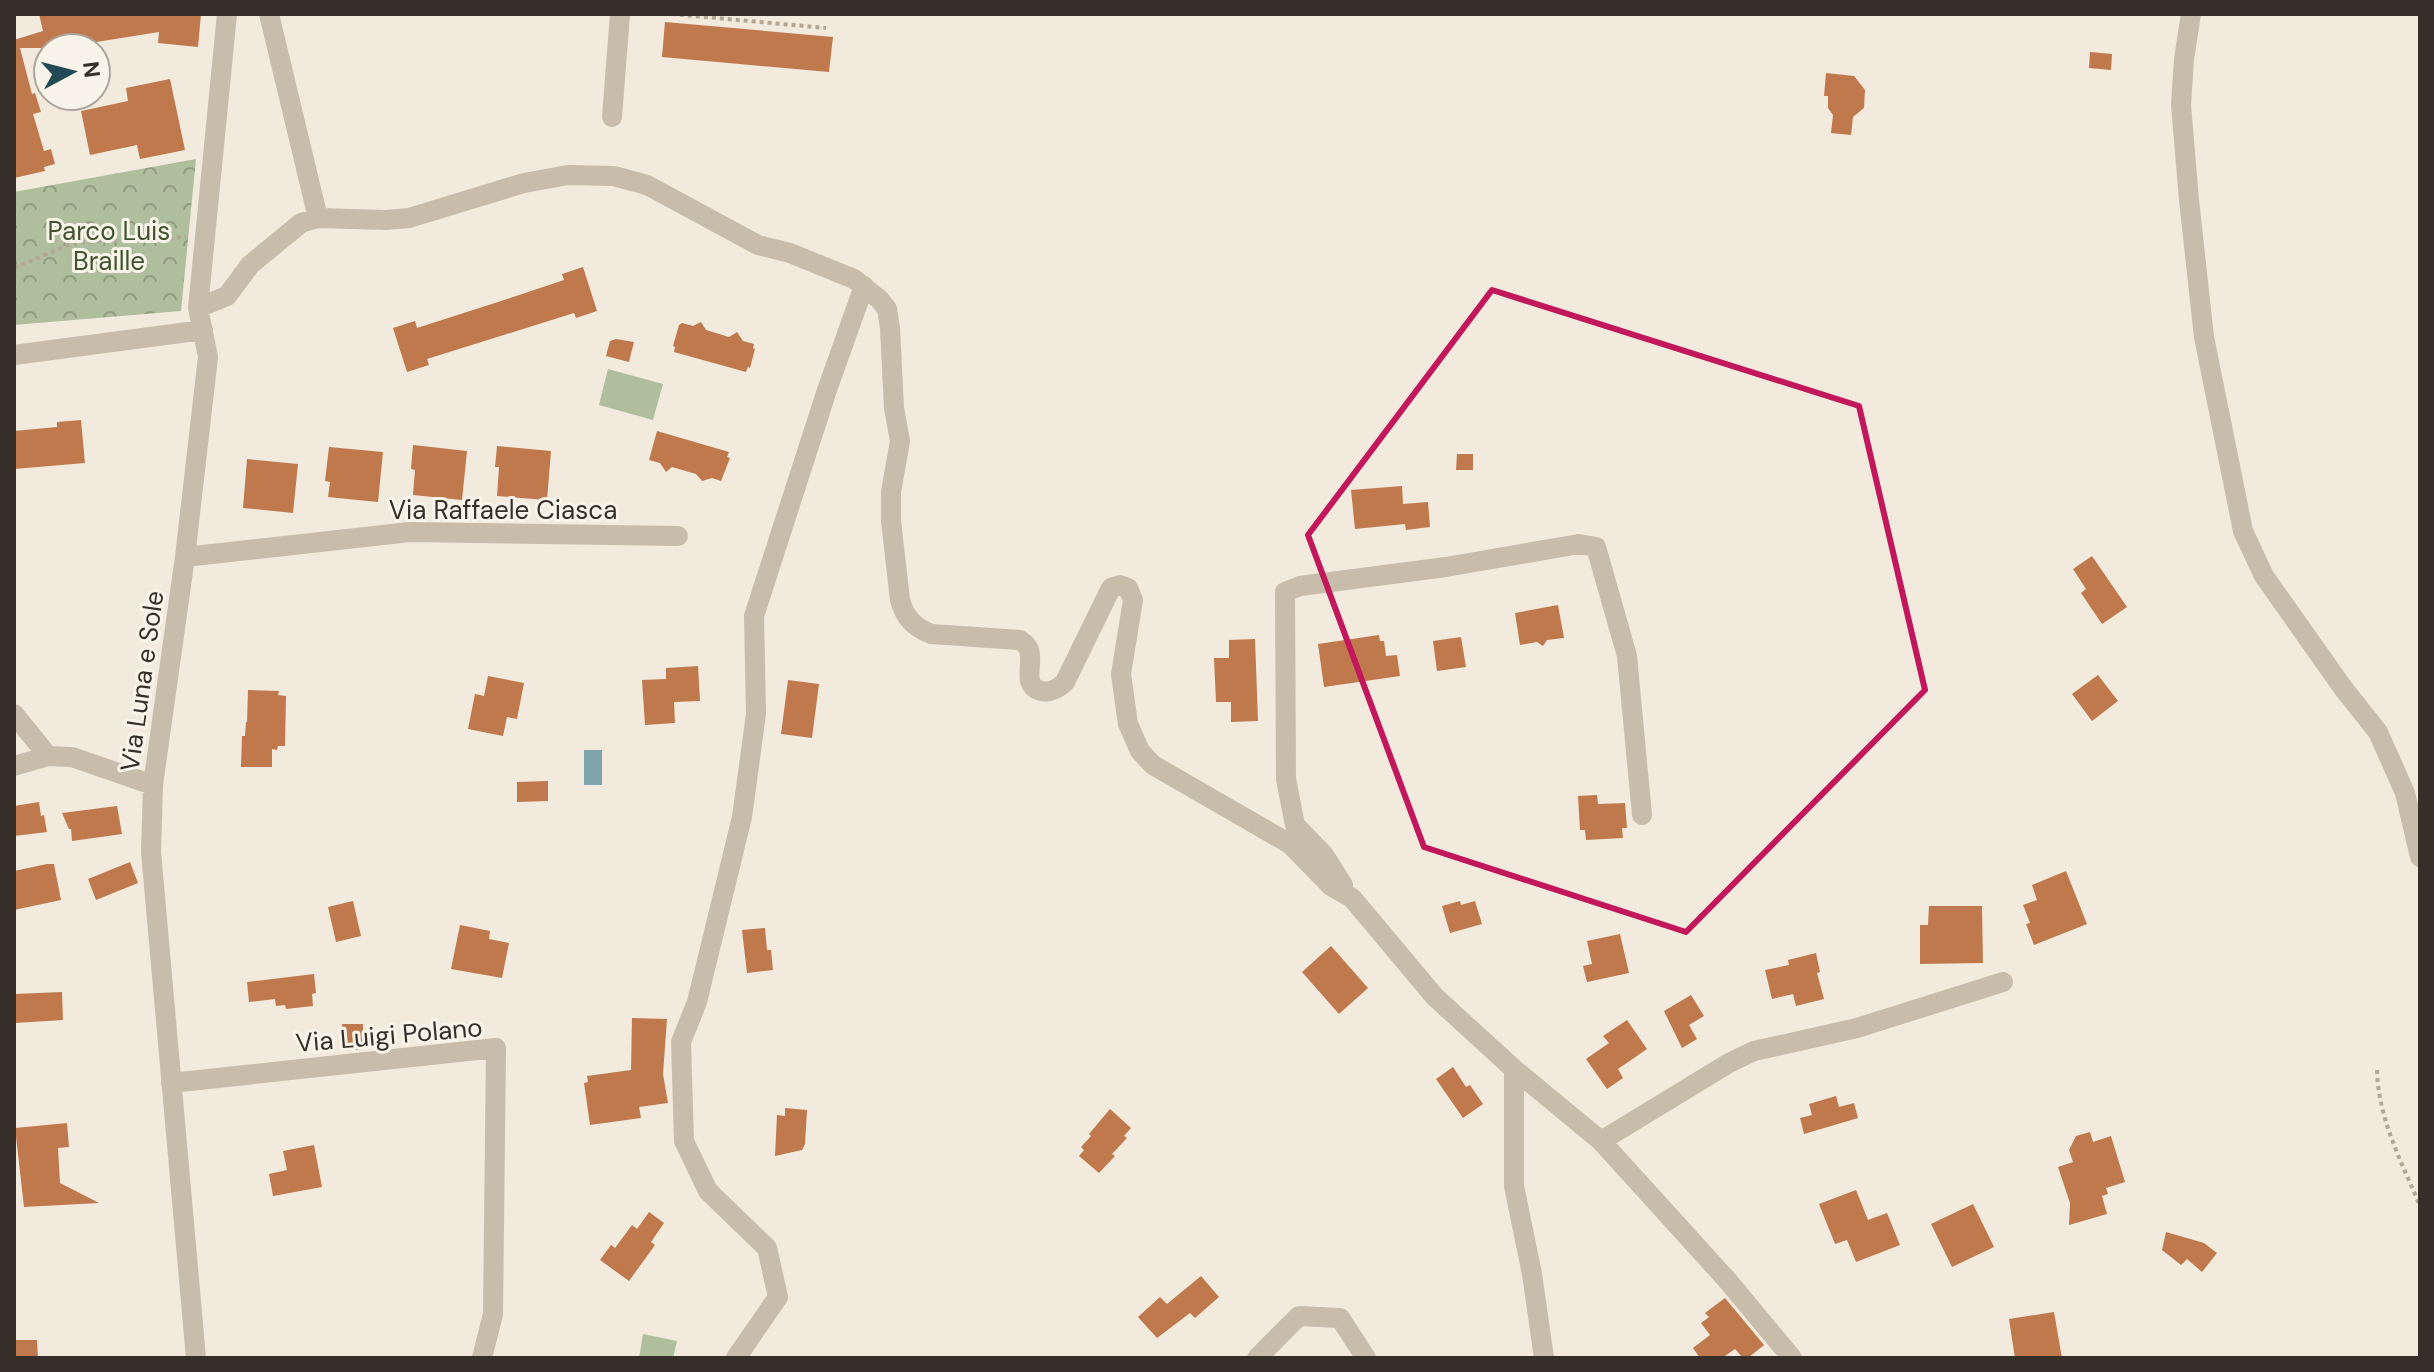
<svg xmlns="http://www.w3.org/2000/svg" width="2434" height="1372" font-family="'DM Sans',sans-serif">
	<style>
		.grass { fill: #afbf9e }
		.park { fill: url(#park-crowns) }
		.water { fill: #7ea4ac }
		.building { fill: #bf794d }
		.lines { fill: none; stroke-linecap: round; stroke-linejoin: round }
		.path { stroke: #b4a694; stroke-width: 4; stroke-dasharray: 4 4; stroke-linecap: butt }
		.minor { stroke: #c8bcaa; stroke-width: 20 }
		.marked { fill: none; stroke: #c2185b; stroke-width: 6; stroke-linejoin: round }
		.labels { text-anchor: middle; stroke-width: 6; stroke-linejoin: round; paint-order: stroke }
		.park-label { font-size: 26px; fill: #40532e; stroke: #f9f4e9 }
		.street-label { font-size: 26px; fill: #362f29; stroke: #f9f4e9 }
	</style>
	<defs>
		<pattern id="park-crowns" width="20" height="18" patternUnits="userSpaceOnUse" patternTransform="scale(2)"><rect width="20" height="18" fill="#afbf9e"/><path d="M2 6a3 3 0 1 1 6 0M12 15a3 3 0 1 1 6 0" fill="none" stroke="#8f9c81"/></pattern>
	</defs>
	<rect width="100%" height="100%" fill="#f1eadd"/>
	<path class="grass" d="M608,369l55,15 -10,36 -54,-15z
		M643,1334l34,7 -4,17h-34z"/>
	<path class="park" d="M196,159l-15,152 -167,14v-133z"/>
	<path class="water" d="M584,750h18v35h-18z"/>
	<path class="building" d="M39,14h162l-3,33 -40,-4 1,-11 -69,11 1,5h-71l12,46 3,-1 6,19 -8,2 11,37 7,-2 4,15 -11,3 1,4 -31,7v-138l29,-9z
		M665,22l168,15 -4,35 -167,-15z
		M2090,52l22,2 -1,16 -22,-2z
		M1826,73l28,3 11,14 -1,18 -11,9 -2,18 -20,-2 2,-18 -5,-7v-12h-4z
		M170,79l15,71 -45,9 -3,-14 -47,10 -9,-44 47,-10 -2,-13z
		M583,267l14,44 -21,7 -2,-5 -147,46 2,6 -22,7 -14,-44 22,-7 2,7 84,-27 63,-21 -2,-6z
		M701,322l5,8 23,7 8,-5 6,9 11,3 -1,4 2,1 -5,19 -2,-1 -2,5 -72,-20 1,-5 -2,-1 6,-21 3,-2 11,3z
		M616,339l18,3 -5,20 -23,-6 4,-15z
		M81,420l4,43 -71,6v-38l43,-4v-5z
		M657,431l72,21 -2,5 3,1 -9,23 -9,-3 -10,3 -6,-7 -24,-7 -6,5 -6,-9 -11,-3z
		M413,445l54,6 -5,49 -49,-5 2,-25 -4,-1z
		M497,446l54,5 -4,49 -50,-4 2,-29h-4z
		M329,447l54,5 -5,50 -50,-5 2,-15 -5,-1z
		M1457,454h16v16h-17z
		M247,459l51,5 -5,49 -50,-5z
		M1402,486l1,18 25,-2 2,25 -24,3 -1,-6 -50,5 -4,-39z
		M2092,556l35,51 -25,17 -21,-31 5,-4 -13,-20z
		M1558,605l6,33 -17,2 -4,6 -6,-4 -17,3 -5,-32z
		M1379,635l1,6h4l2,15 11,-1 3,21 -76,11 -6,-43z
		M1461,637l5,30 -29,4 -4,-30z
		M1255,639l3,82 -27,1v-20h-15l-2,-44h15v-18z
		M698,666l2,35 -26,1 1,21 -30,2 -3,-45 24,-1v-11z
		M2098,675l20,26 -26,20 -20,-27z
		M488,676l36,7 -7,36 -10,-2 -4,19 -35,-7 7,-35 9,2z
		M788,680l31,4 -7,54 -31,-4z
		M248,690l31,1 -1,4 8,1 -1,50h-7l-1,4 -5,-1v18h-31l1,-31h3l1,-14h1z
		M548,781v20l-31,1v-20z
		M1597,795l1,9 27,-1 2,25h-5l1,10 -37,2 -1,-10h-5l-2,-34z
		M39,802l2,14 3,-1 3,17 -33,4v-30z
		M117,806l5,28 -50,7 -1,-12h-2l-7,-16z
		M130,862l8,21 -42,17 -8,-21z
		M47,864h7l7,36 -47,10v-39z
		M2066,871l21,53 -53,21 -8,-21 4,-1 -7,-18 14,-5 -5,-15z
		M353,901l8,35 -25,6 -8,-35z
		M1460,901l1,4 14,-4 7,23 -32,9 -8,-27z
		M1929,906h53l1,57 -63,1v-39h8z
		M460,925l30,6 -1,8 20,4 -7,35 -51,-9z
		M765,928l2,22h4l2,20 -26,3 -5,-43z
		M1620,934l9,39 -42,9 -4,-16 9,-2 -5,-23z
		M1331,946l37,42 -29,26 -37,-42z
		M1816,953l4,19 -3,1 7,26 -28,7 -3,-12 -21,5 -7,-29 24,-5 -1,-5z
		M314,974l2,19 -4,1 1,12 -27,3 -1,-4 -9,1 -1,-7 -26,3 -2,-20z
		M62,992l1,28 -48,3 -1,-29z
		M1691,995l13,21 -15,9 8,14 -15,9 -18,-37z
		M632,1018l35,1 -4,55 5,29 -29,4 2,11 -51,7 -6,-42 4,-1 -1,-6 44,-6z
		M1627,1020l20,29 -29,20 5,9 -16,11 -21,-30 23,-16 -6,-7z
		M342,1024h21v25l-20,2z
		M1453,1067l13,20 4,-2 13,19 -20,14 -27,-39z
		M1836,1096l3,11 15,-4 4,15 -54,16 -4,-16 12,-3 -3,-11z
		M785,1108l22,2 -2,34 -3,6 -27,6 2,-41 8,1z
		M1110,1109l21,19 -7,8 3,2 -15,16 3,2 -16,17 -20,-17 5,-6 -3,-3 10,-11 -2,-2z
		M67,1123l2,24 -11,1 2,35 39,20 -75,4 -9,-79z
		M2090,1132l3,10 18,-6 14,46 -19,6 2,6 -6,2 5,18 -38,11 1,-22 -12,-36 15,-5 -4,-12 7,-14z
		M314,1145l8,42 -49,9 -4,-22 18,-4 -4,-19z
		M1856,1190l12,30 19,-7 13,32 -44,17 -9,-22 -12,4 -16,-40z
		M1973,1204l21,43 -42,20 -21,-43z
		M649,1212l15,11 -13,19 4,3 -26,36 -29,-21 11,-15 4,3 17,-23 5,4z
		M2166,1232l38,11 13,10 -15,19 -15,-13 -6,6 -19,-15z
		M1201,1276l18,21 -24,21 -5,-5 -33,25 -19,-21 22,-20 7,7z
		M1725,1298l39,47 -16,13h-5l-8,-9 -13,9h-22l-7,-10 17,-13 -9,-12 8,-6 -4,-4z
		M2054,1312l8,46h-47l-6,-39z
		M14,1340h23l1,18h-24z"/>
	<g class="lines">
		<path class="path" d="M672,14l154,14
			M14,268l59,-25 113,-6
			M2377,1070c1,48 25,93 43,136"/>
		<path class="minor" d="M269,14l49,204
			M2191,14l-7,45 -3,46 8,95 15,137 39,194 21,45 79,112 35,44 27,61 15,64
			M612,117l8,-103
			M198,308l29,-12 23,-31 51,-42 17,-5 68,2 23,-2 115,-35 44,-8 46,1 33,9 111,60 32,8 64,26 25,20 8,10 3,19 4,80 6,33 -9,51v29l9,79c5,18 14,27 31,34l89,6c5,4 7,4 9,10 5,13 -8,36 12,41 9,2 18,-3 24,-9l46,-94 9,-3 8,3 5,12 -12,74 7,50 12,27 13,14 137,79 41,42 21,12 83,99 79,72 87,72 127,140 64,77
			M14,355l189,-25
			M185,557l225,-25 268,4
			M14,714l34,42
			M14,766l34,-10 24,1 81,28
			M1343,885l-19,-30 -29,-30 -9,-46 -1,-187 15,-6 146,-19 133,-23 17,3 31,109 15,159
			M1514,1069v117l18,88 12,84
			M171,1083l325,-35 -3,266 -11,44
			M1601,1141l128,-78 25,-12 103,-23 146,-46
			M196,1358l-45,-506 2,-67 32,-228 23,-200 -10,-49 29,-294
			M736,1358l42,-61 -11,-49 -59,-57 -24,-50 -3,-99 16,-40 45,-185 14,-103 -2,-98 73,-226 37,-104
			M1257,1358l42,-42 41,2 26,40"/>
	</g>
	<path class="marked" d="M1492,290l367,116 66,284 -239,242 -262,-85 -116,-312z"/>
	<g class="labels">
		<g class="park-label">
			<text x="109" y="240">Parco Luis<tspan x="109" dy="30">Braille</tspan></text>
		</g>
		<g class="street-label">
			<text x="503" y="519">Via Raffaele Ciasca</text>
			<text transform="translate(142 681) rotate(-82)" y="9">Via Luna e Sole</text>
			<text transform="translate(389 1035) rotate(-5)" y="9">Via Luigi Polano</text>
		</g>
	</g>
	<rect width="2434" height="1372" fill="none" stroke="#362f29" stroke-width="32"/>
	<g transform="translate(72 72) rotate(83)"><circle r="38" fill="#f9f4e9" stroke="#aba59c" stroke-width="2"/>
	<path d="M0-6L14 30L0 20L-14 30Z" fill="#214a55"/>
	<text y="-12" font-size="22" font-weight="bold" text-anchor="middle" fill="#362f29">N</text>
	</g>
</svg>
